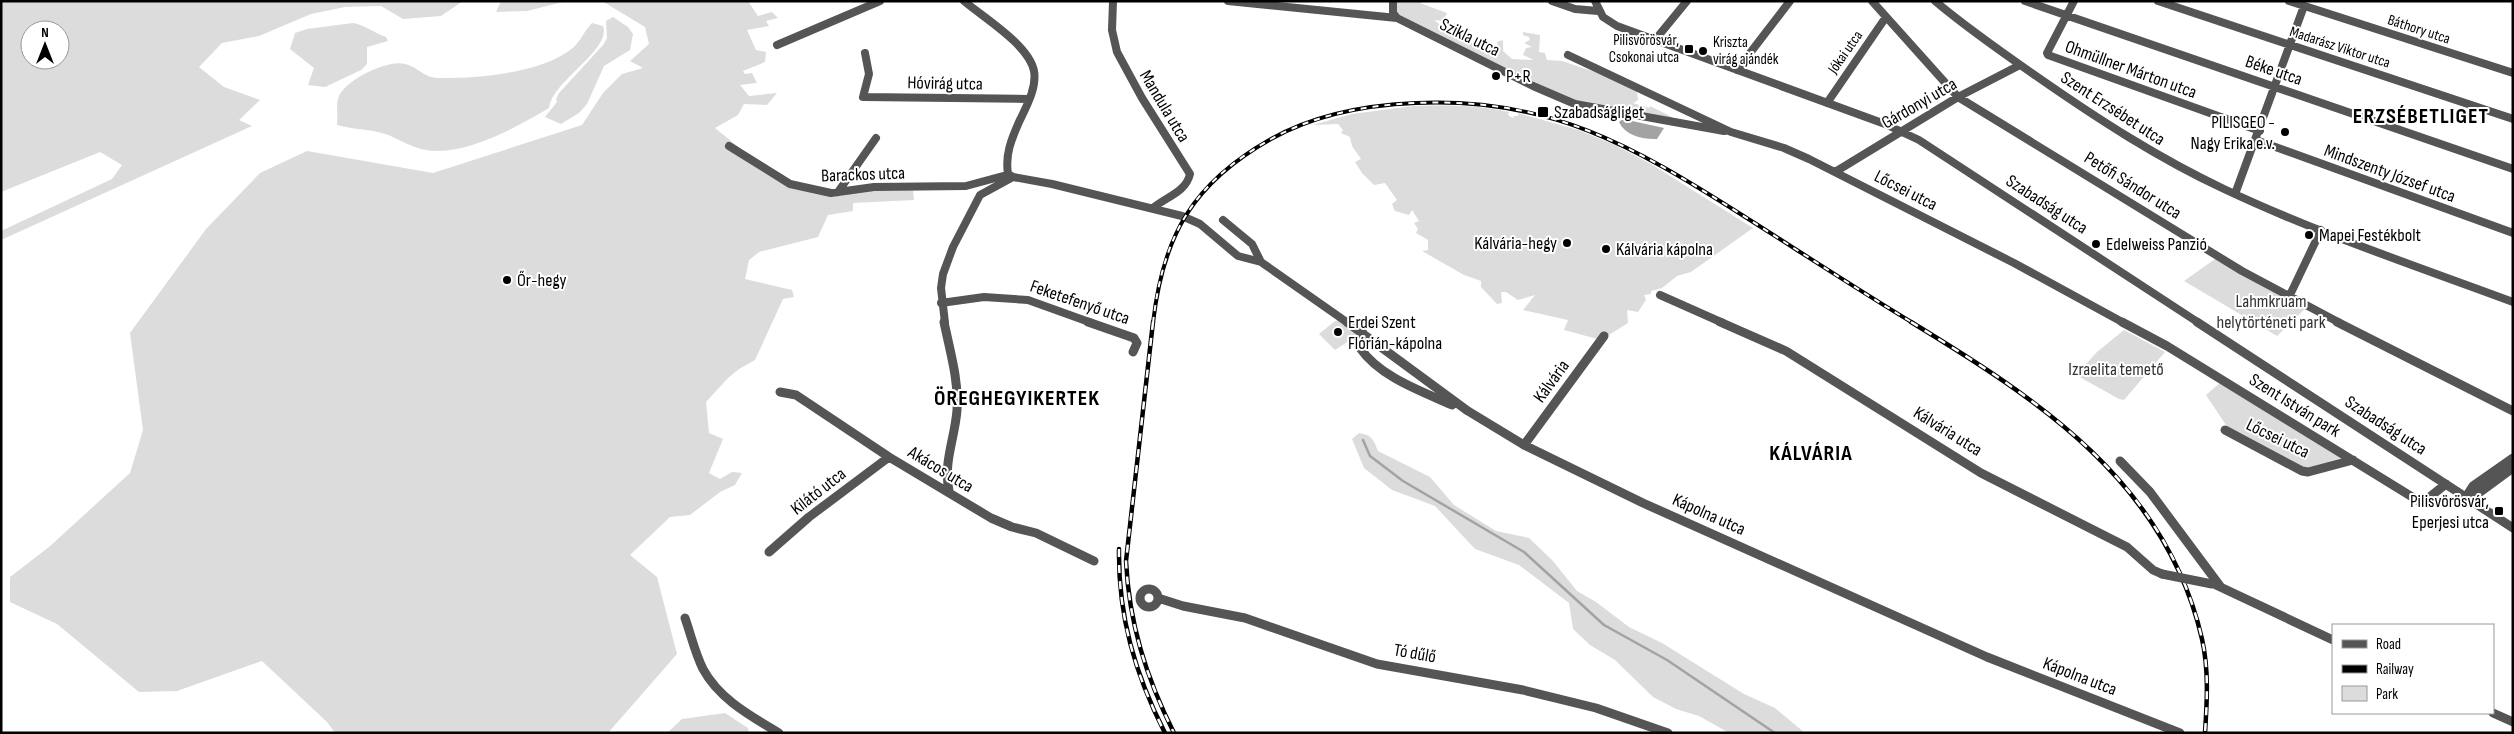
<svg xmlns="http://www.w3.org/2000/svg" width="2514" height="734" font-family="'Sofia Sans Condensed',sans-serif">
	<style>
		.green { fill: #dcdcdc; fill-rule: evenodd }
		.water { fill: #a3a3a3 }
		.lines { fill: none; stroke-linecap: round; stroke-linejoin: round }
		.stream-far1 { stroke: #a3a3a3; stroke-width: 2 }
		.stream { stroke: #a3a3a3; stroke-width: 2.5 }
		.minor-far1 { stroke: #555; stroke-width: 8 }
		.minor { stroke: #555; stroke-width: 9 }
		.rail-far1-casing { stroke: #000; stroke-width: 4 }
		.rail-casing { stroke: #000; stroke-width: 4.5 }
		.rail-far1 { stroke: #fff; stroke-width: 2; stroke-dasharray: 6; stroke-linecap: butt }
		.rail { stroke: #fff; stroke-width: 2.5; stroke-dasharray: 8; stroke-linecap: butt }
		.minor-bridge { stroke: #555; stroke-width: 9 }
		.poi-dot { fill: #000; stroke: #fff; stroke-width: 2 }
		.labels { text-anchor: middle; stroke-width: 4; stroke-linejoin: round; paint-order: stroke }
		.far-street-label { font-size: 15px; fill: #000; stroke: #fff }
		.far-poi-label { font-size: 15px; fill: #000; stroke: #fff; text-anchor: end }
		.street-label { font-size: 18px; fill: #000; stroke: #fff }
		.poi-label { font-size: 18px; fill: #000; stroke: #fff; text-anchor: start }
		.park-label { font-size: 18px; fill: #333; stroke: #fff }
		.district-label { font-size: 22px; font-weight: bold; letter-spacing: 1px; fill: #000; stroke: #fff }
	</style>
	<rect width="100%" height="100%" fill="#fff"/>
	<path class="green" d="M1,1h462l-22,15 -38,3 -22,-13 -36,1 -34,7 -52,22 -37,7 -23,24 25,20 36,13 -21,20 13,6 -251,114v-9l111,-52 10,-14 -22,-13 -99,40zM30,30h30v30h-30z
		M501,1h66l-40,10 -31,1z
		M602,1h146l10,15 14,-4 6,6 -12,3 3,5 -22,4 9,20 10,2 -1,10 -22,9 2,3 7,-1 5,10 -17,2 9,11 28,-3 -10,12 -23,-1 -6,11 -23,13 71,58 44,9 45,-7 38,1 1,11 -61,3v8l-25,4 -10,22 -59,15 -10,8 -4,19 47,11 2,7 -11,2 -28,61 -16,9 -11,9 -22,24 3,31 14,6 -14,34 11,6 12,-7 10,1 -7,12 -15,7 -30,23 -20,2 -40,38 27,22 20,77 -69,79h-273l-8,-11 -65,-61 -85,30 -38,1 -82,-68 -47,-22v-25l39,-30 81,-74 13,-43 -13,-97 76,-104 54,-56 47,-22 126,22 149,-48 21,-32 19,-19 21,-6 -13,-7 19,-17 -4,-17z
		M1398,1h25l-3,2 27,10 -4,8 -9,-1 9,7 14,1 -3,3 3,4 10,1 2,6 30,9 -2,-9 6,-2v11l9,8 22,1 -11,-5 3,-7 6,-1 -8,-4 6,-3 -1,-3 -6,-2v-3l17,3 -1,17 6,1 2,7 15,1 45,15 30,15 1,9 -5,3 16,5 1,-2 22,11 1,5 -96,-19 -118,-56 -63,-34 -1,-9z
		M613,17l15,10 5,7 -3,16 -26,16 -17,38 -8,9 -18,11 -16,-7 12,-15 -1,-3 3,-6 44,-48 4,-7 -1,-17z
		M353,23c12,2 21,10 33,14l2,4 -21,6v17l-6,6 -36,17 -17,-2 6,-17 -24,-19 5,-16 12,-4z
		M592,23l11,3c9,24 -51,55 -54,82 -34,20 -88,51 -128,41 -15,-4 -28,-14 -43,-17 -13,-3 -27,-3 -41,-7 1,-9 -1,-19 1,-26 4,-18 50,-40 67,-35 16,4 18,15 37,14 38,0 102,-5 132,-31 7,-7 11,-17 18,-24z
		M1413,106c32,-1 65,-1 96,6l-1,3 5,3 1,-2h4v-3l60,17 35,14 38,20 102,64 -62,44 -14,4 -15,12 -11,3v3l-7,1 2,5 -8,12 -11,-2 1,13 -27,17 -37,-10 4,-10 -45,-10 12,-15 -17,5 -12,-8h-5l1,11 -5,1 -16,-17v-6l-17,-6 -42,-24 6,-1v-10l-12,-7 2,-4 -4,-6 5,-2 -7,-11 -3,5 -14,-4 -3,-7 5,-4 -12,-17 -11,2 -12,-12 -7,-11 6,-3 -9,-13 -2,-9 -9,-4 2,-3 -5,-6 -25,1 39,-11z
		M2215,259l90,50 -28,27 -93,-55z
		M1340,320l20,14 -25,16 -16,-16 16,-13z
		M2124,330l41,22 -41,48 -5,-1 -43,-24 21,-23z
		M2221,382l124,75 -39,11 -7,-1 -71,-39 -22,-33z
		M1359,433c13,2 15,7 19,18l52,26 24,28 42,26 33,7 24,23 24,30 19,11 33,25 33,16 82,51 31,14 30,25h-76l-30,-17 -23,-7 -23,-12 -38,-37 -25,-15 -17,-16 -4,-26 -50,-38 -44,-16 -40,-43 -43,-16 -28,-22 -12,-29z
		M725,713l23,15 1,5h-82l15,-14z"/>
	<path class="water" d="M1623,119l41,9 -7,11c-15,1 -32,-4 -38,-17z"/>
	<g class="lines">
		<path class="stream-far1" d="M1564,112l32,3"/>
		<path class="stream" d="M1363,440l7,16 33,25 121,71 80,73 63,35 108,73"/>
		<path class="minor-far1" d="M964,1c20,17 65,44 70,70 3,17 -8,36 -15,51 -8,18 -14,33 -11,52l5,3
			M1113,1l-1,29 5,22 25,46 48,76c-4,18 -24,23 -37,34
			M1228,1l169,17 136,68 42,18 149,27
			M1393,1v12l4,5
			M1552,1l23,8 23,2
			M1595,1l8,16 14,9 268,98 34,16 280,183
			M1872,1l86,96 284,174 98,52
			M1935,1c33,28 68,52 104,77 59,41 119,80 185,111 93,44 192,77 289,113
			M2025,1l488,168
			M2074,1l-27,52 1,2 212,76
			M2158,1l355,118
			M2289,1l224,72
			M1655,40l32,-39
			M777,45l103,-44
			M865,53l4,21 -6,23 166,2
			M1568,55l163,77 53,16 25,11 205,104 110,60
			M1737,70l53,-69
			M1827,103l59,-86
			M2256,140l257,93
			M729,146l61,38 41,9 43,-6 92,-1 37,-10
			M1835,172l123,-75 62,-32
			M838,192l38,-54
			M2235,194l69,-188
			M1223,220l29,24 9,18
			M1660,295l63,28
			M2289,297l32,-67
			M941,303l43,-6 44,3 64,23
			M945,323l-4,-35 2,-14 10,-27 27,-52 33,-18 39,7 130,32 18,8 38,32 23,6 87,61"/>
		<path class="minor" d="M944,322c6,29 15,59 13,88 -2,28 -14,52 -8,81
			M1088,322l46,16 3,5 -4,9
			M1347,322l121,89 56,34 119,58 344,154 193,76
			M1720,322l66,29 195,122 146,74 26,23 9,4
			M2122,322l45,24 255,157 24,-19
			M2197,322l316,206
			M2337,322l176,89
			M1363,333l-3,15c20,29 61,43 92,57
			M780,392l16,3 93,62 102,61 21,9 24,6 58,28
			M2225,430l77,41 6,1 45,-12
			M1524,445l80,-109
			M2120,461l30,31 70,94
			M2466,497l7,-11 40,-28
			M2466,497l14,-5 33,-24
			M769,552l40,-35 80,-60
			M2216,585l117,55
			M1140 598a9 9 0 1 1 18 0a9 9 0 1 1-18 0Z
			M1158,598l25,8 62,12 132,46 146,26 73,18 72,25
			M685,618c6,17 10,35 18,51 16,30 48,47 76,64
			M2493,713l20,9"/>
		<g class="rail-far1-casing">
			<path id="rail-far1" d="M1153,323c10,-88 40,-140 118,-184 43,-24 95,-34 145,-36 134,-6 217,43 326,112 57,36 113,73 171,108"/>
		</g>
		<g class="rail-casing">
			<path id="rail" d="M1153,322l-27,239c3,62 20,116 48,172
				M1911,322c128,78 255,160 291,317 7,31 5,63 3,94
				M1119,549c-1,67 16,125 46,184"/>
		</g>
		<use href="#rail-far1" class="rail-far1"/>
		<use href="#rail" class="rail"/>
		<path class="minor-bridge" d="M2162,574l50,10"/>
	</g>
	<g class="poi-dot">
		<rect x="1684" y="44" width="10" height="10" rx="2.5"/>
		<circle cx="1703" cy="51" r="5"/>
		<circle cx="1496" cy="76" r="5"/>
		<rect x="1537" y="106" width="12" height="12" rx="2.5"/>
		<circle cx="2285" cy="132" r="5"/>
		<circle cx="2309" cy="235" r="5"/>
		<circle cx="1567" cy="243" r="5"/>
		<circle cx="2096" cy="244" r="5"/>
		<circle cx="1606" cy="249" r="5"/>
		<circle cx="507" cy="280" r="5"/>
		<circle cx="1338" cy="332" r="5"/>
		<rect x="2494" y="506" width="10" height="10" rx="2.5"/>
	</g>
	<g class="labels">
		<g class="far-street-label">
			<text transform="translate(2419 29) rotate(18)" y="5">Báthory utca</text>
			<text transform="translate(2340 47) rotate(18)" y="5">Madarász Viktor utca</text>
			<text transform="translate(1845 52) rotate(-55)" y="5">Jókai utca</text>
		</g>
		<g class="far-poi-label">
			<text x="1679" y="45">Pilisvörösvár,<tspan x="1679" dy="17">Csokonai utca</tspan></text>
			<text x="1713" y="47" text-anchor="start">Kriszta<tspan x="1713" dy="17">virág ajándék</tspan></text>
		</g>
		<g class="street-label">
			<text transform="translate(1470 37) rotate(26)" y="6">Szikla utca</text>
			<text transform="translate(2131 69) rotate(20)" y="6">Ohmüllner Márton utca</text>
			<text transform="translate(2274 70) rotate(19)" y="6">Béke utca</text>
			<text transform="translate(945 83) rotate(1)" y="6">Hóvirág utca</text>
			<text transform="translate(1919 103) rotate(-30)" y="6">Gárdonyi utca</text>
			<text transform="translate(1165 106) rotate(59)" y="6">Mandula utca</text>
			<text transform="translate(2113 108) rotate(33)" y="6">Szent Erzsébet utca</text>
			<text transform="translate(2390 173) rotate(20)" y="6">Mindszenty József utca</text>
			<text transform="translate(863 174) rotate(-2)" y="6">Barackos utca</text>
			<text transform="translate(2133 185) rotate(32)" y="6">Petőfi Sándor utca</text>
			<text transform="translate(1906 190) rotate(27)" y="6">Lőcsei utca</text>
			<text transform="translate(2047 204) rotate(33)" y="6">Szabadság utca</text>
			<text transform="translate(1080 302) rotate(19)" y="6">Feketefenyő utca</text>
			<text transform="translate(1551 381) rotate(-54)" y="6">Kálvária</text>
			<text transform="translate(2295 405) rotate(32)" y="6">Szent István park</text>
			<text transform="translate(2386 425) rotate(33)" y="6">Szabadság utca</text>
			<text transform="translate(1948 431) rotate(32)" y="6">Kálvária utca</text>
			<text transform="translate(2278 438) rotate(26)" y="6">Lőcsei utca</text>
			<text transform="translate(941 469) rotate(31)" y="6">Akácos utca</text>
			<text transform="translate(818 491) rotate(-38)" y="6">Kilátó utca</text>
			<text transform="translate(1709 514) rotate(24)" y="6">Kápolna utca</text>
			<text transform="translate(1415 653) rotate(10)" y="6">Tó dűlő</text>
			<text transform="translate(2080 676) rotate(21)" y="6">Kápolna utca</text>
		</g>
		<g class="poi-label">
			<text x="1506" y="82">P+R</text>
			<text x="1554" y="118">Szabadságliget</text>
			<text x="2275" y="128" text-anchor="end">PILISGEO -<tspan x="2275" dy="21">Nagy Erika e.v.</tspan></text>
			<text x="2319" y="241">Mapei Festékbolt</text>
			<text x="1557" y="249" text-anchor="end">Kálvária-hegy</text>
			<text x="2106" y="250">Edelweiss Panzió</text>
			<text x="1616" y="255">Kálvária kápolna</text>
			<text x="517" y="286">Őr-hegy</text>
			<text x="1348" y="328">Erdei Szent<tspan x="1348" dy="21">Flórián-kápolna</tspan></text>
			<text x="2489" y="507" text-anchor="end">Pilisvörösvár,<tspan x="2489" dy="21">Eperjesi utca</tspan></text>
		</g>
		<g class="park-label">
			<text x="2271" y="307">Lahmkruam<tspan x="2271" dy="21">helytörténeti park</tspan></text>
			<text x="2116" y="375">Izraelita temető</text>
		</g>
		<g class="district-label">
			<text x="2421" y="123">ERZSÉBETLIGET</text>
			<text x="1017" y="405">ÖREGHEGYIKERTEK</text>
			<text x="1811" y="460">KÁLVÁRIA</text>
		</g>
	</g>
	<rect width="2514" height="734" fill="none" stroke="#000000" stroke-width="5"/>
	<rect x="2332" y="624" width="162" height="90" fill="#ffffff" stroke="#999999"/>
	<rect x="2342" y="640" width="25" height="8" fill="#555555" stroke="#999999"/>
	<text x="2376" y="649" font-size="15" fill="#000000">Road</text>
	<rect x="2342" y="665" width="25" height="8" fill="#000000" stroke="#999999"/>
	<text x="2376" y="674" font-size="15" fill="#000000">Railway</text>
	<rect x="2342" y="686" width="25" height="15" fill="#dcdcdc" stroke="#999999"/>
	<text x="2376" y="699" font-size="15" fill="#000000">Park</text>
	<g transform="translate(45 45)"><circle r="24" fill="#ffffff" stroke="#999999"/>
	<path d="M0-4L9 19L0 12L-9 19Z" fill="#000000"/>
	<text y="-8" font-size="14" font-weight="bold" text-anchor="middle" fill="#000000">N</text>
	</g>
</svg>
